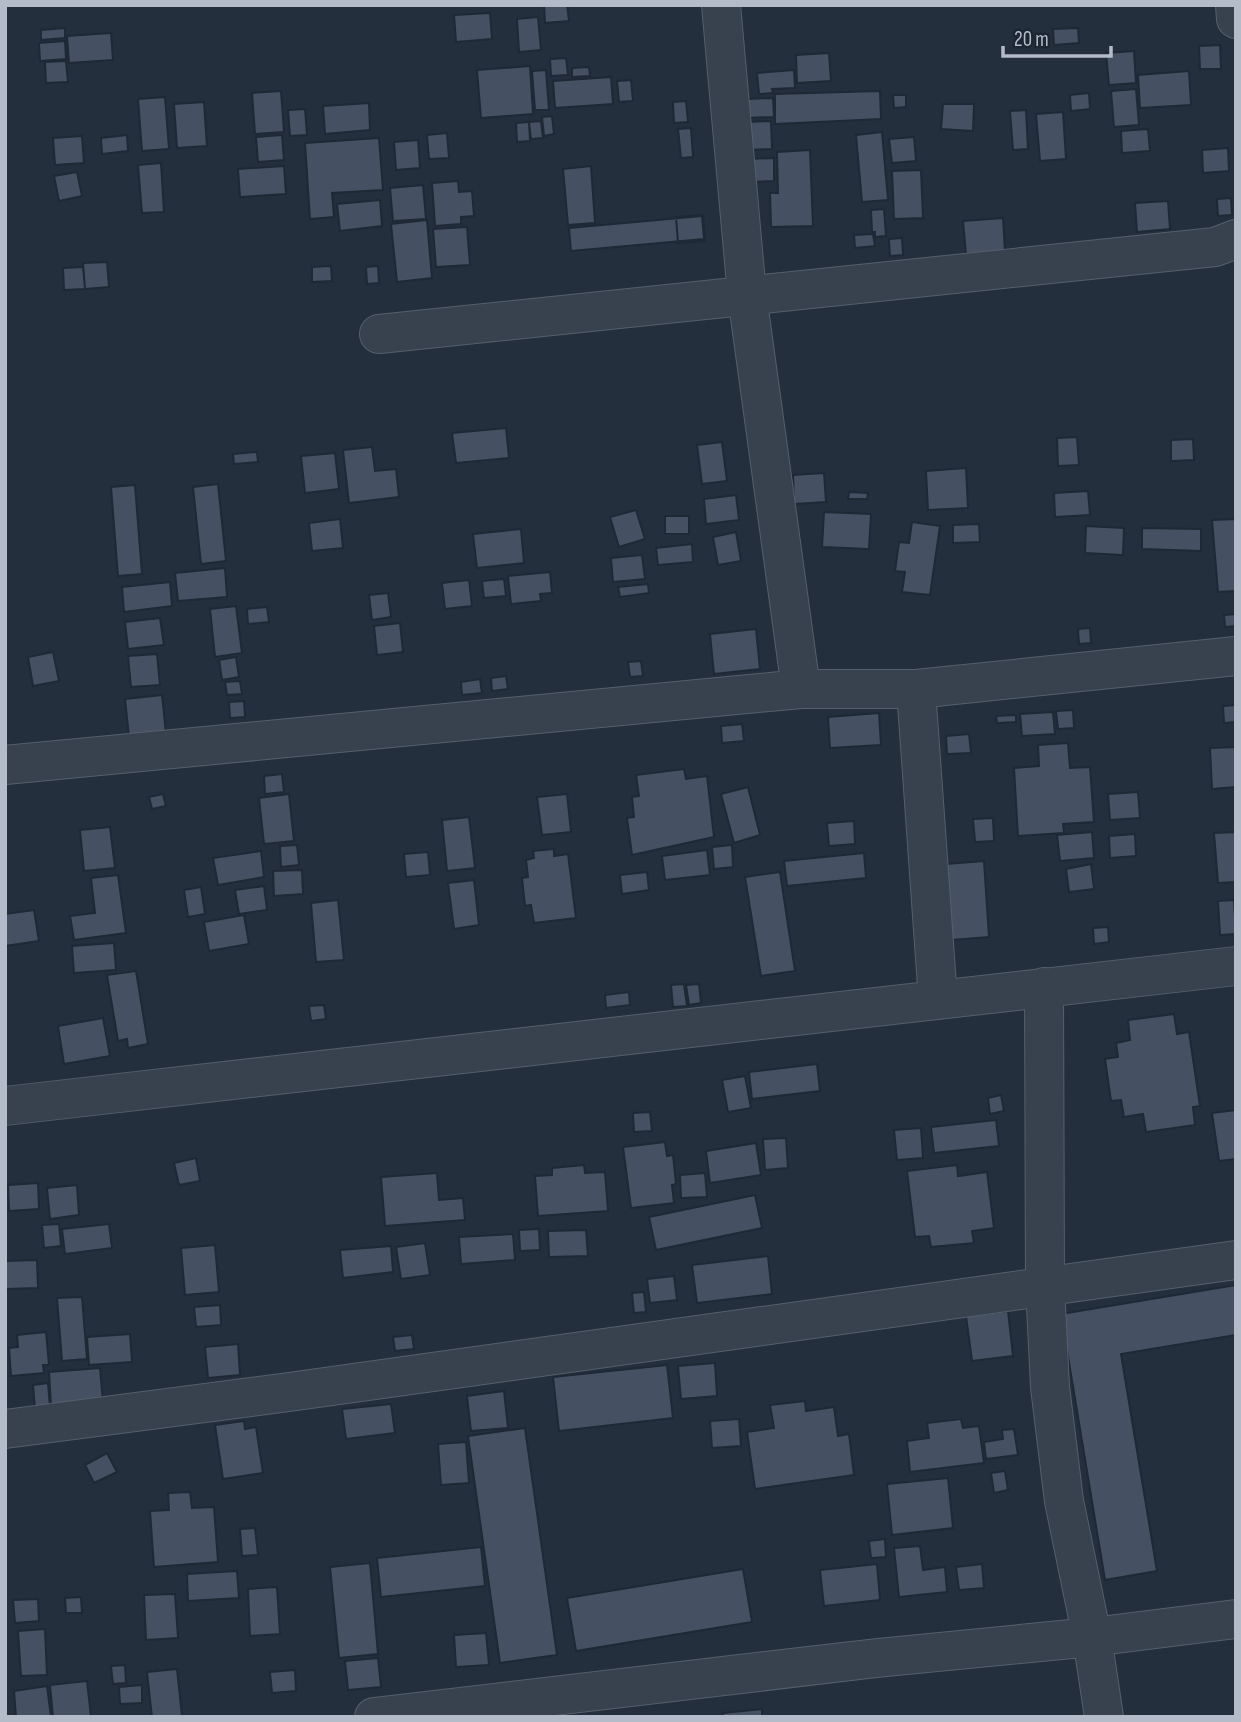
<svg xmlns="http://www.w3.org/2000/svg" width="1241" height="1722" font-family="'Sofia Sans Condensed',sans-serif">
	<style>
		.building { fill: #455162; stroke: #1f2835; stroke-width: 2 }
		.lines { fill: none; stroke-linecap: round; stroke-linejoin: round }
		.minor-casing { stroke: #565f6c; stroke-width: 40 }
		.minor { stroke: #38414e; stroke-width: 38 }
	</style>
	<rect width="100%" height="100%" fill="#242f3e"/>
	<path class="building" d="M544,5h23l2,16 -24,2z
		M490,13l2,26 -36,3 -2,-27z
		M538,17l3,33 -22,2 -2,-33z
		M65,28v10l-24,2v-10z
		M1078,28l1,15 -25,2 -1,-16z
		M111,33l2,27 -44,3 -2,-27z
		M65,41l1,18 -26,2 -1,-18z
		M1220,45l1,24h-21l-1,-23z
		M1134,51l2,32 -27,2 -3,-32z
		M829,53l2,28 -34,2 -1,-28z
		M566,58l2,17 -17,1 -1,-17z
		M66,61l2,21 -22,1 -1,-21z
		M530,66l3,48 -52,4 -4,-48z
		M589,67l1,9 -18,1v-9z
		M546,70l3,40h-14l-3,-39z
		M794,70l1,18 -23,1 1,4 -14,1 -2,-21z
		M1189,71l2,34 -51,3 -2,-33z
		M611,77l2,27 -58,4 -2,-27z
		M631,80l2,21 -14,1 -2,-21z
		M1136,89l3,36 -25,2 -3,-36z
		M281,91l3,41 -29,2 -3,-41z
		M880,91l1,28 -106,5v-30z
		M1089,93l1,16 -19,2 -1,-16z
		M893,95h13v12l-12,1z
		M165,97l4,52 -27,2 -4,-52z
		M773,98l1,19 -28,1 -1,-19z
		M686,101l2,21 -14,1 -1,-21z
		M204,102l3,44 -30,2 -3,-44z
		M369,103l1,27 -45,4 -2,-28z
		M943,104h31l-1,27 -32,-2z
		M305,109l2,26 -17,1 -2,-26z
		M1026,110l2,39 -15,1 -3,-39z
		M1063,112l3,47 -26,2 -4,-47z
		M552,116l2,18 -10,2 -2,-19z
		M541,121l2,17 -12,1 -2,-17z
		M771,121l1,28 -24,1 -1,-28z
		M529,122l1,19 -13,1 -1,-19z
		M691,128l2,29 -12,1 -3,-29z
		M1148,129l2,22 -28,2 -1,-22z
		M882,132l6,68 -26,2 -6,-67z
		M447,133l2,25 -20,1 -2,-24z
		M127,135l1,16 -26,3 -1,-16z
		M282,135l2,25 -26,2 -2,-25z
		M82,136l2,27 -29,2 -2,-27z
		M914,137l2,24 -24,2 -3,-24z
		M379,138l4,52 -51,3 2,24 -24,2 -5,-76z
		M418,140l2,28 -24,2 -2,-28z
		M1228,148l1,23 -26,2 -1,-23z
		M810,150l3,76 -42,1 -1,-34h8l-1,-41z
		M774,158v23l-26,1 -1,-23z
		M161,163l3,49 -22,1 -4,-48z
		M284,166l2,28 -46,3 -2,-28z
		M591,166l4,57 -27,2 -5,-56z
		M921,170l2,48 -29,1 -2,-48z
		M77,172l5,24 -23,5 -5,-25z
		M458,181l1,11 13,-1 2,25 -13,1v7l-26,2 -3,-43z
		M423,185l3,34 -33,2 -3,-33z
		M1231,198l1,17 -14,1 -1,-17z
		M380,200l2,26 -42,5 -3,-27z
		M1168,201l2,28 -33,3 -2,-29z
		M884,209l2,27 -11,1v-5h-3l-1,-22z
		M703,215l2,26 -27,2 -2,-26z
		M702,216l2,23 -133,12 -2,-23z
		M1003,218l2,34 -39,2 -3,-33z
		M427,220l5,58 -35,4 -6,-58z
		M467,227l3,38 -34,2 -3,-38z
		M873,234l2,12 -20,2 -1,-13z
		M902,238l1,17 -13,1 -1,-17z
		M107,262l2,25 -24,2 -2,-26z
		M331,266l1,15 -20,1v-15z
		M378,266l1,17 -12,1 -1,-17z
		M83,267l2,22 -21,1 -1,-22z
		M506,428l3,30 -53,5 -4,-30z
		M1077,437l2,28 -21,1 -1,-28z
		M1193,439l1,21 -23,1v-21z
		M722,442l5,39 -25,3 -5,-39z
		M372,447l3,24 21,-2 3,28 -50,6 -6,-53z
		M257,452l1,10 -24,2 -1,-10z
		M335,453l4,36 -34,4 -4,-37z
		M966,468l2,40 -40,2 -2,-39z
		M824,473l2,29 -32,2 -1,-29z
		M218,484l8,77 -25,3 -8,-77z
		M135,485l7,89 -24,2 -7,-89z
		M1088,491l2,24 -35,2 -1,-24z
		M849,492l19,1 -1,6h-19z
		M736,495l3,25 -33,4 -2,-25z
		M636,510l9,29 -26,8 -9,-30z
		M824,512l47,2 -2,35 -47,-2z
		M665,516h24v18h-24z
		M340,519l3,29 -31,3 -3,-28z
		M1236,519v72l-18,1 -6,-72z
		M912,522l28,4 -10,69 -28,-3 3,-20 -10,-1 4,-29 10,1z
		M979,524l1,18 -27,1v-18z
		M1086,526l38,2 -1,27 -38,-2z
		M1142,528l59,1v22l-59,-2z
		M521,529l3,34 -47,5 -4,-34z
		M736,532l5,29 -23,4 -5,-28z
		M692,544l1,18 -35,3 -2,-17z
		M642,555l3,24 -32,3 -2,-24z
		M225,568l2,29 -49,4 -3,-28z
		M550,572l2,21 -12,1 1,7 -30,3 -3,-28z
		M504,579l2,17 -22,2 -2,-17z
		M469,580l3,26 -27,3 -3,-26z
		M170,582l2,24 -48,6 -2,-25z
		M648,584l1,9 -29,4 -2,-10z
		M388,593l3,24 -19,3 -3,-25z
		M236,606l6,47 -27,4 -5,-48z
		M267,607l2,15 -21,2 -1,-15z
		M1236,614v12l-11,1 -1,-12z
		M160,618l4,27 -36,4 -3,-27z
		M400,623l3,29 -26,3 -3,-29z
		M1090,628l1,15 -12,1 -1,-15z
		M756,629l4,40 -46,5 -4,-40z
		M53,652l6,29 -26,5 -5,-29z
		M157,654l3,31 -29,2 -3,-31z
		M236,657l3,20 -17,3 -3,-20z
		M641,661l2,15 -13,1 -2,-15z
		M506,676l2,13 -16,2 -1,-13z
		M480,679l2,14 -20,2 -1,-13z
		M240,681l2,13 -15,1 -2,-13z
		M162,695l4,39 -37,3 -4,-38z
		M244,701l1,16 -15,1 -1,-16z
		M1236,705v17l-12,1 -1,-17z
		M1073,710l1,18 -16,1 -2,-18z
		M1053,712l2,22 -33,2 -2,-22z
		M879,713l2,32 -51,3 -2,-31z
		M1016,715v7l-19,1 -1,-7z
		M742,724l2,17 -22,2 -1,-17z
		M969,734l2,19 -24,1 -1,-18z
		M1068,743l2,25 20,-1 4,55 -31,2 1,9 -46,3 -4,-68 25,-2 -1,-21z
		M1236,747v40l-24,2 -2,-41z
		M684,769l2,10 21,-3 7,61 -82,18 -5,-37 7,-1 -2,-20 7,-1 -3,-21z
		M282,774l2,18 -19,2 -1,-18z
		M748,787l12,48 -26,8 -13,-49z
		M1138,792l2,26 -30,2 -2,-26z
		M163,794l3,12 -14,3 -3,-12z
		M289,794l5,47 -30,3 -5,-46z
		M567,794l4,38 -29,3 -5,-38z
		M469,817l6,51 -28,3 -5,-51z
		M993,818l1,23 -19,1 -2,-23z
		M854,821l1,23 -26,2 -2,-23z
		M110,827l5,41 -31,3 -4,-41z
		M1092,832l2,26 -34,3 -3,-26z
		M1236,832v50l-18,1 -4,-50z
		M1135,834l1,22 -26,2 -1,-22z
		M297,845l2,20 -18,2 -1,-21z
		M732,845l1,22 -19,2 -2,-22z
		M554,849v7l14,-2 8,64 -42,5 -3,-18 -6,1 -3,-28 6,-1 -2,-17 8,-2 -1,-7z
		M707,850l3,25 -45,5 -3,-24z
		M261,851l3,26 -46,8 -5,-27z
		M428,852l2,23 -24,2 -2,-23z
		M864,853l2,25 -79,8 -3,-25z
		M984,861l5,76 -38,3 -5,-76z
		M1091,864l3,25 -25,3 -3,-23z
		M302,870l1,24 -29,2 -1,-25z
		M647,872l2,18 -27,4 -2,-19z
		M780,872l15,99 -34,5 -16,-99z
		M118,875l8,58 -52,7 -4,-24 25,-3 -4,-35z
		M474,880l5,45 -25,4 -6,-46z
		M264,886l3,24 -28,4 -4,-24z
		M201,887l4,27 -17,3 -4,-27z
		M338,900l6,60 -28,2 -5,-59z
		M1234,900l2,34 -16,1 -2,-34z
		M34,910l5,31 -34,5v-32z
		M244,915l5,29 -40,7 -5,-29z
		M1108,927l1,15 -15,2 -1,-16z
		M114,943l2,27 -42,3 -2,-27z
		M136,971l12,73 -20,4 -1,-9 -9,2 -11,-66z
		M684,984l3,22 -14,1 -2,-22z
		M699,984l2,19 -12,2 -3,-20z
		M629,992l1,13 -24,3 -1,-13z
		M324,1005l2,14 -15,2 -2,-15z
		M1174,1014l3,20 12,-2 11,74 -7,1 2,18 -49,7 -3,-18 -19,3 -3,-17 -10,1 -6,-42 13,-2 -2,-14 14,-3 -2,-20z
		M103,1018l7,38 -46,8 -6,-38z
		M817,1064l3,27 -68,8 -3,-27z
		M745,1076l6,32 -23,4 -6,-32z
		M1001,1095l3,16 -14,3 -2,-16z
		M1236,1110v49l-17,2 -7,-48z
		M650,1112l2,19 -18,1 -1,-19z
		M996,1120l3,26 -65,7 -3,-26z
		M921,1128l2,30 -26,2 -3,-30z
		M786,1138l2,30 -23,2 -2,-31z
		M665,1142l2,14 6,-1 3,29 -4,1 2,18 -43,5 -8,-61z
		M756,1143l5,32 -51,8 -4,-32z
		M196,1158l4,23 -21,4 -5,-22z
		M584,1165l1,8 20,-1 3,39 -70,5 -3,-40 17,-1v-7z
		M957,1165l1,11 29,-4 7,56 -22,3 2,12 -43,4 -2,-11 -14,1 -8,-66z
		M437,1173l2,27 24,-2 2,22 -80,6 -4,-49z
		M705,1173l2,24 -26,1 -1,-23z
		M38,1183l1,26 -30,2 -1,-26z
		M77,1185l2,30 -29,4 -3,-31z
		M755,1195l7,33 -106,22 -7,-33z
		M59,1224l2,22 -17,2 -2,-23z
		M109,1224l3,24 -47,6 -3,-25z
		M539,1229l1,21 -20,1 -1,-21z
		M586,1230l2,26 -39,1 -1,-26z
		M513,1234l2,26 -54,4 -2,-27z
		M425,1243l5,32 -29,4 -5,-32z
		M215,1245l4,47 -34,3 -4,-47z
		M391,1246l2,26 -50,6 -3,-28z
		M768,1256l4,38 -75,9 -5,-38z
		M37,1260l1,28 -33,1v-28z
		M674,1276l3,24 -27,3 -3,-24z
		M1236,1285v50l-115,19 36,217 -52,9 -44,-266z
		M644,1292l2,20 -12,1 -2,-20z
		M82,1297l5,62 -25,2 -5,-63z
		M220,1305l1,20 -25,2 -2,-20z
		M1008,1311l5,45 -41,5 -6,-45z
		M46,1332l3,33h-6l1,8 -33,3 -2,-28 9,-1 -1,-12z
		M130,1334l2,28 -43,3 -2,-28z
		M412,1335l2,14 -19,2 -2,-14z
		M238,1344l2,31 -32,3 -3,-31z
		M715,1363l2,33 -36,3 -3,-33z
		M667,1365l6,53 -114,13 -6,-54z
		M100,1368l3,34 -52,4 -2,-34z
		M48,1383l2,24 -15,2 -2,-24z
		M504,1391l4,37 -37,3 -4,-35z
		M805,1401l1,10 28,-4 4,29 11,-2 5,41 -99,14 -8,-57 27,-4 -4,-23z
		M391,1404l4,29 -49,6 -4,-30z
		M739,1419l2,27 -29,2 -2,-27z
		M961,1419l2,9 16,-2 5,37 -74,9 -3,-31 22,-3 -2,-15z
		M244,1421l1,8 11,-2 7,46 -40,6 -8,-54z
		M525,1428l32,227 -57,8 -32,-227z
		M1014,1429l4,26 -32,4 -2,-17 19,-3 -1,-9z
		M466,1442l3,41 -28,2 -3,-41z
		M107,1453l10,19 -23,11 -9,-18z
		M1005,1471l3,19 -14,3 -3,-20z
		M948,1478l5,50 -61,7 -5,-51z
		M190,1492l2,16 22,-1 4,55 -64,5 -4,-56 19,-1 -1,-17z
		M255,1528l3,27 -16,1 -2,-27z
		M885,1539l1,18 -15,1 -2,-17z
		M920,1546l3,24 22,-3 2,25 -48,5 -5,-49z
		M481,1547l4,39 -104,11 -4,-39z
		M370,1563l8,91 -39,4 -9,-91z
		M877,1564l3,36 -56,6 -4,-36z
		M982,1564l2,24 -25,2 -3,-23z
		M743,1569l9,53 -176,29 -9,-53z
		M237,1571l2,27 -51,3 -1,-27z
		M277,1587l3,47 -30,2 -2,-47z
		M175,1594l3,44 -32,2 -2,-45z
		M81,1597l1,16h-16l-1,-15z
		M38,1599l1,22 -24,2 -2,-23z
		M45,1629l2,46 -26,1 -3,-45z
		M486,1633l3,32 -33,2 -2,-32z
		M378,1658l3,29 -33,3 -3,-29z
		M125,1665l1,18 -13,1 -2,-18z
		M177,1669l5,47 -30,1 -5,-45z
		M295,1670l1,21 -24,2 -2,-21z
		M87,1681l4,36h-38l-3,-32z
		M142,1685v18l-22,1 -1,-17z
		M47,1686l4,31h-35l-2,-26z
		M762,1709v8h-39v-4z"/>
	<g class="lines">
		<g class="minor-casing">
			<path id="minor" d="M721,5l26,290 54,394
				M1235,5l1,14
				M379,334l836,-87 21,-8
				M916,689l22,311
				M5,765l796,-76h115l320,-33
				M1044,987l1,298 5,102 14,114 28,136 12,80
				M5,1106l1231,-140
				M5,1429l284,-37 947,-132
				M374,1717l503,-59 215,-21 144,-18"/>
		</g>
		<use href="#minor" class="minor"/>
	</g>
	<rect width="1241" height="1722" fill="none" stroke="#b4bcc9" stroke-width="14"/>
	<path d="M1003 46v10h108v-10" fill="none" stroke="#b4bcc9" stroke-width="3.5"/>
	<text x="1014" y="46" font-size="21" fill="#b4bcc9" stroke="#1d2633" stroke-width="5" paint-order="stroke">20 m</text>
</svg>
